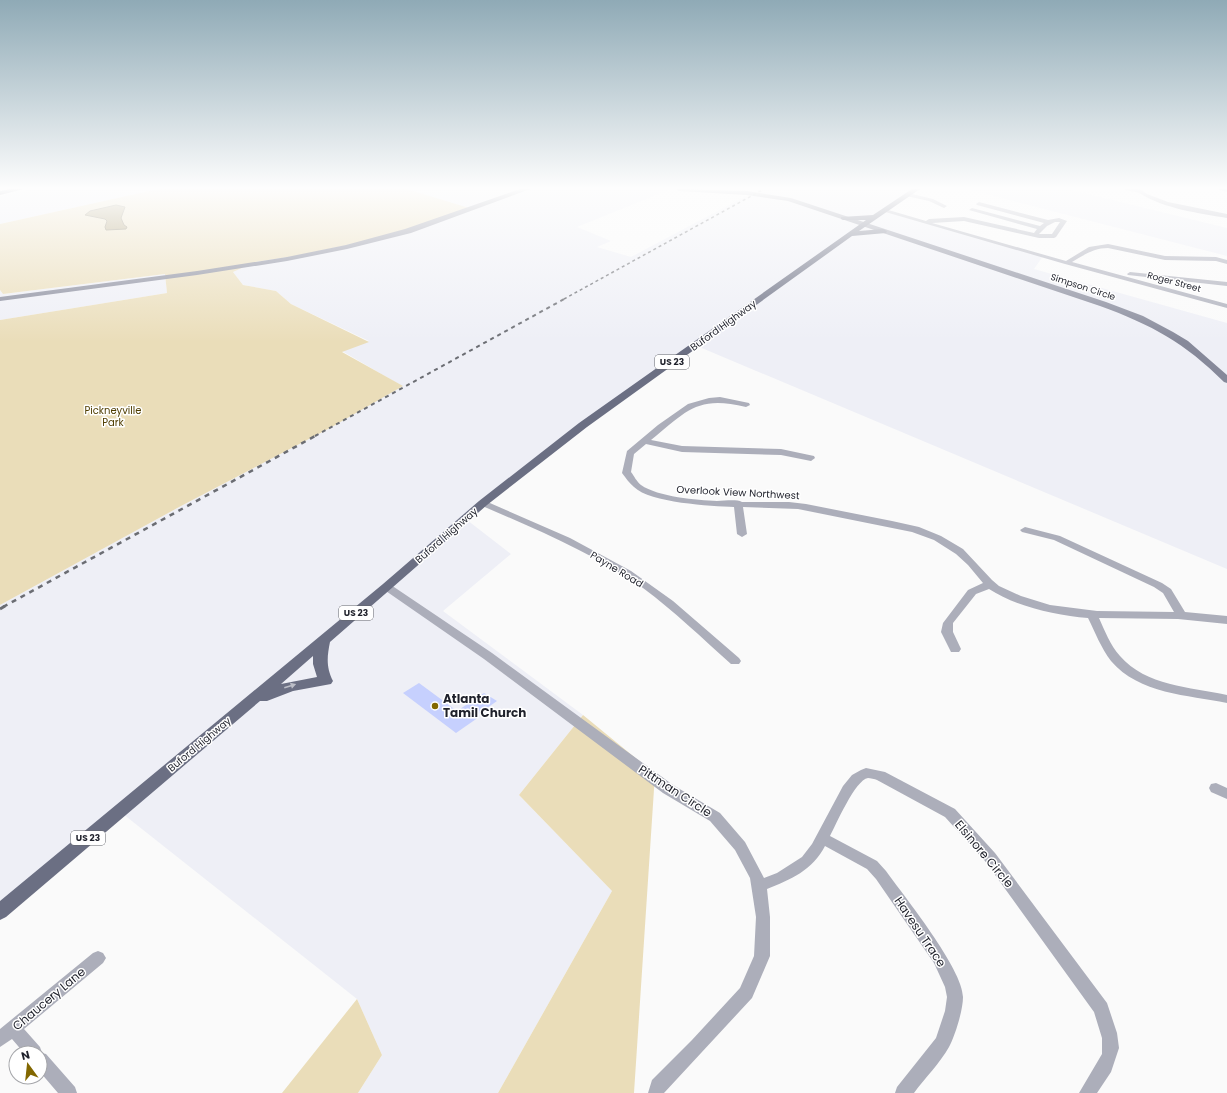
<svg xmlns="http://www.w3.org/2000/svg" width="1227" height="1093" font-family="Poppins,sans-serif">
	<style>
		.built { fill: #eeeff6 }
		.green { fill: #eaddb9 }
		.water { fill: #aa9a6c; stroke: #807658 }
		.building { fill: #c6d0fe }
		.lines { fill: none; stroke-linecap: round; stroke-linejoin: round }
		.street { fill: #acaeba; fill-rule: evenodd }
		.secondary { fill: #86899a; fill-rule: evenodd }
		.primary { fill: #6b6f83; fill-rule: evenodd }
		.highway { fill: #55596f; fill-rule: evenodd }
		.rail-far3 { stroke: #6b6d73; stroke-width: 1.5; stroke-dasharray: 3 3; stroke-linecap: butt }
		.rail-far2 { stroke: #6b6d73; stroke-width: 2; stroke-dasharray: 4 4; stroke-linecap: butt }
		.rail-far1 { stroke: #6b6d73; stroke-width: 2.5; stroke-dasharray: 5 5; stroke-linecap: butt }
		.rail { stroke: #6b6d73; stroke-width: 3; stroke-dasharray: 6 6; stroke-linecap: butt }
		.oneway { fill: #bcbec7 }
		.poi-dot { fill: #826700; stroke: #fff; stroke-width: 1.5 }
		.labels { text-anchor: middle; stroke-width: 3; stroke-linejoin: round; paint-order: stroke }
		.far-street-label { font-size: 9px; fill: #1f212b; stroke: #fff }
		.shield { fill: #fff; stroke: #62646b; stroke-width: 1 }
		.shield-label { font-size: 9px; font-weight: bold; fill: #1f212b }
		.street-label { font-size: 10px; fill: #1f212b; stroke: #fff }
		.park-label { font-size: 10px; fill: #4f3d00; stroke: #fff }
		.near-poi-label { font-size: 12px; font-weight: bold; fill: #1f212b; stroke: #fff; text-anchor: start }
		.near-street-label { font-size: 12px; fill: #1f212b; stroke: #fff }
	</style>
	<rect width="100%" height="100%" fill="#fafafa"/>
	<path class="built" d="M32,189h126l-158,35v-28z
		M407,189h264l-94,38 34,14 -14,6 34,10 128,-68h158l-34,21 160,46 -9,13 193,54v246l-530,-223 -153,109 -77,65 44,34 -68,57 140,104 -64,80 93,96 -114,202h-140l24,-38 -25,-56 -234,-185 -123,104v-313l181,-99 149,-78 72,-42 -60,-35 27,-10 -78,-37 -15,-13 -33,-6 -10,-13 22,-10 213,-54z
		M967,189h100l160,39v28z
		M165,274l2,19 -167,27v-30l3,4z"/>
	<path class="green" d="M158,189h249l62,19 -84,29 -90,19 -40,6 -22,10 10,13 33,6 15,13 78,38 -27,10 61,34 -73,42 -149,78 -181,99v-285l167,-27 -2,-19 -162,20 -3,-4v-66z
		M583,715l72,59 -21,319h-136l114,-202 -93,-96z
		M357,999l25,56 -24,38h-76z"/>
	<path class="water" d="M116,205l9,2 -4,11 3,7 3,2 -1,2 -20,1 -1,-3 2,-6 -2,-2 -20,-4 5,-4z"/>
	<path class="building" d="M419,683l38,28 27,-18 13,8 -20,14 2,2 -23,16 -53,-40z"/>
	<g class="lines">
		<path class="street" d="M1124,189h16l7,5 21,8 59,12v4c-29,-5 -62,-9 -88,-25 -4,-2 -10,-1 -15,-4z
			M1218,189h9v3l-8,-2z
			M908,193l25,6 14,7 -3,2 -15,-7 -23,-5 -1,-1z
			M979,202l69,18 11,-2 8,3 -11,16 -2,1h-15l-75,-17 -32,2 134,38 23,-14 19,-3 57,12 51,1 11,3v4l-11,-3 -51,-1 -57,-12c-14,0 -24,7 -36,14l155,42v4l-162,-44 -183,-53 3,-2 41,12 3,-2 35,-2 70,16 3,-4 -68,-19 3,-2 68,18 4,-3 -67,-18 -1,-1zM1055,222h5l-8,12h-13l8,-8z
			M1130,272l97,10v4l-99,-11 -1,-1z
			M720,397l29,6 1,2 -4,2c-49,-12 -59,4 -95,33l31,6 99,3 33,7 1,2 -4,3 -30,-6 -99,-3 -36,-8 -12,10 -3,18c3,4 6,10 10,13 17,12 56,15 76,16 8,0 19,-2 25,1h47l17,2 86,17 27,6 22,9 22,13 29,31 7,6 22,10 29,9 47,6 77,1 -11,-19 -9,-6 -100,-47 -32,-8 -2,-2 5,-3 35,9 102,47 9,6 14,23 42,4v8l-49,-5 -79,-1c6,13 11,27 21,38 26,30 70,31 107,39v8c-39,-8 -88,-9 -116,-42 -10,-13 -16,-29 -23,-43 -33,-3 -71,-11 -99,-29l-13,5 -23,29v9l8,17 -2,3h-8l-10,-20 2,-9 25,-33 15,-7 -15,-18 -12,-11 -22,-14 -22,-8 -114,-23 -55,-2 4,27 -5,3 -5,-3 -3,-27c-23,-1 -84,-4 -100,-20 -5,-4 -8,-9 -12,-14l5,-22 31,-26 30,-21 21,-6z
			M483,500l87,38 61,33 42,30 66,57 2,3 -2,3h-8c-29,-26 -57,-53 -88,-76 -50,-35 -107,-59 -163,-83l-2,-2 2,-2z
			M387,584l4,1 101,68 181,132 47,28 25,29 19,36 13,-5 25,-16 10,-13 31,-58 9,-11 9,-5 5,-2 19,4 70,37 40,44 112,150 10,30 2,15 -8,24 -14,21h-18l23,-39v-16l-8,-26 -109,-151 -40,-44 -68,-37c-2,-1 -7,-2 -9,-2 -13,2 -32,47 -38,58l47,25 9,10c18,25 77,98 77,126 0,13 -8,39 -14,50 -9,16 -24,31 -35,46h-19l2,-6 39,-49 9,-27 2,-14 -2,-10 -11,-24 -58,-84 -9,-10 -42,-23c-12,24 -35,34 -58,43l3,28v39l-18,42 -88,95h-16l4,-13 40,-40 48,-52 14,-32 2,-39 -6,-39 -15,-28 -25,-29 -47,-28 -179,-134 -101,-70 -1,-2z
			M1216,783l11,5v11l-16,-7 -2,-4 2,-4z
			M98,951l5,2 3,5 -3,5 -79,66 16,18 2,6 4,1 29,33 2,6h-19l-18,-21v-19h-16l-12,-14 -12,8v-18l93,-76z"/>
		<path class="secondary" d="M520,189h10l-119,44 -64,16 -60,12 -90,14 -197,26v-4l197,-26 90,-14 59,-12 59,-16z
			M676,189l71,2 44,7 315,104 37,14 30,16 15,9 39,34v8l-3,-1c-39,-39 -72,-57 -124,-76l-312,-105 -41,-6 -68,-4z"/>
		<path class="primary" d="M912,189h8l-61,42 24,-2 4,2 -1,2 -34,3 -265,191 -100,78 -157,137c-3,15 -4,25 3,39l-2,3 -38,7 -26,10h-7l-254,216 -6,3v-19l383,-317 96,-83 100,-78 287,-203h-23l-2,-1v-2l32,-2zM313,656v8l4,13 -36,7z"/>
		<path class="highway" d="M10,189h14l-24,6v-4z"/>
		<path class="rail-far3" d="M564,299l200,-110"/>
		<path class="rail-far2" d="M315,436l251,-138"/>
		<path class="rail-far1" d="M3,607l314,-172"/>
		<path class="rail" d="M0,609l5,-3"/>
	</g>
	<defs><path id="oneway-solid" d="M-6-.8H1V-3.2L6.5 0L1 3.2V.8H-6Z"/></defs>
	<use class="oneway" href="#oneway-solid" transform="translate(290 686) rotate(-18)"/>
	<linearGradient id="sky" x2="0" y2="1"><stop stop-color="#8faab6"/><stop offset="0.55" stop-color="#fdfdfd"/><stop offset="1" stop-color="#fdfdfd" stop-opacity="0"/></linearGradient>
	<rect width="1227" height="342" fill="url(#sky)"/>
	<circle class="poi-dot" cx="435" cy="706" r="4"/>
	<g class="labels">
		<g class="far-street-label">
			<text transform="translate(1174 282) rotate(15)" y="3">Roger Street</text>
			<text transform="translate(1083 287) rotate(18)" y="3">Simpson Circle</text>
		</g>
		<g class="shield">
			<rect x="655" y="355" width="34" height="14" rx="3"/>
			<rect x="339" y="606" width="34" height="14" rx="3"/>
			<rect x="71" y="831" width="34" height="14" rx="3"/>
		</g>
		<g class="shield-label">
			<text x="672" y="365">US 23</text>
			<text x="356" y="616">US 23</text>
			<text x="88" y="841">US 23</text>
		</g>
		<g class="street-label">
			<text transform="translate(723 325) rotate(-36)" y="4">Buford Highway</text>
			<text transform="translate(738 492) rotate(3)" y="4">Overlook View Northwest</text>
			<text transform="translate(446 535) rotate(-41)" y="4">Buford Highway</text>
			<text transform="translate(617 569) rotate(31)" y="4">Payne Road</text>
			<text transform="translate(199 744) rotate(-40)" y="4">Buford Highway</text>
		</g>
		<g class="park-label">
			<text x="113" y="414">Pickneyville<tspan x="113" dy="12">Park</tspan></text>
		</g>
		<g class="near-poi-label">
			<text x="443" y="703">Atlanta<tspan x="443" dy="14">Tamil Church</tspan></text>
		</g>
		<g class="near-street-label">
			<text transform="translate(675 791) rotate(33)" y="4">Pittman Circle</text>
			<text transform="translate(984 854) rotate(50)" y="4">Elsinore Circle</text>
			<text transform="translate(920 932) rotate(56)" y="4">Havesu Trace</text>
			<text transform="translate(49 999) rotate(-40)" y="4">Chaucery Lane</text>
		</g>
	</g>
	<g transform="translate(28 1065) rotate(345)"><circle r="19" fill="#ffffff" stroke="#a5a6aa"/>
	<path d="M0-3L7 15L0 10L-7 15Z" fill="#826700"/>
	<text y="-6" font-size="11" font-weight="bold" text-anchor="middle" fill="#1f212b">N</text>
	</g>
</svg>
